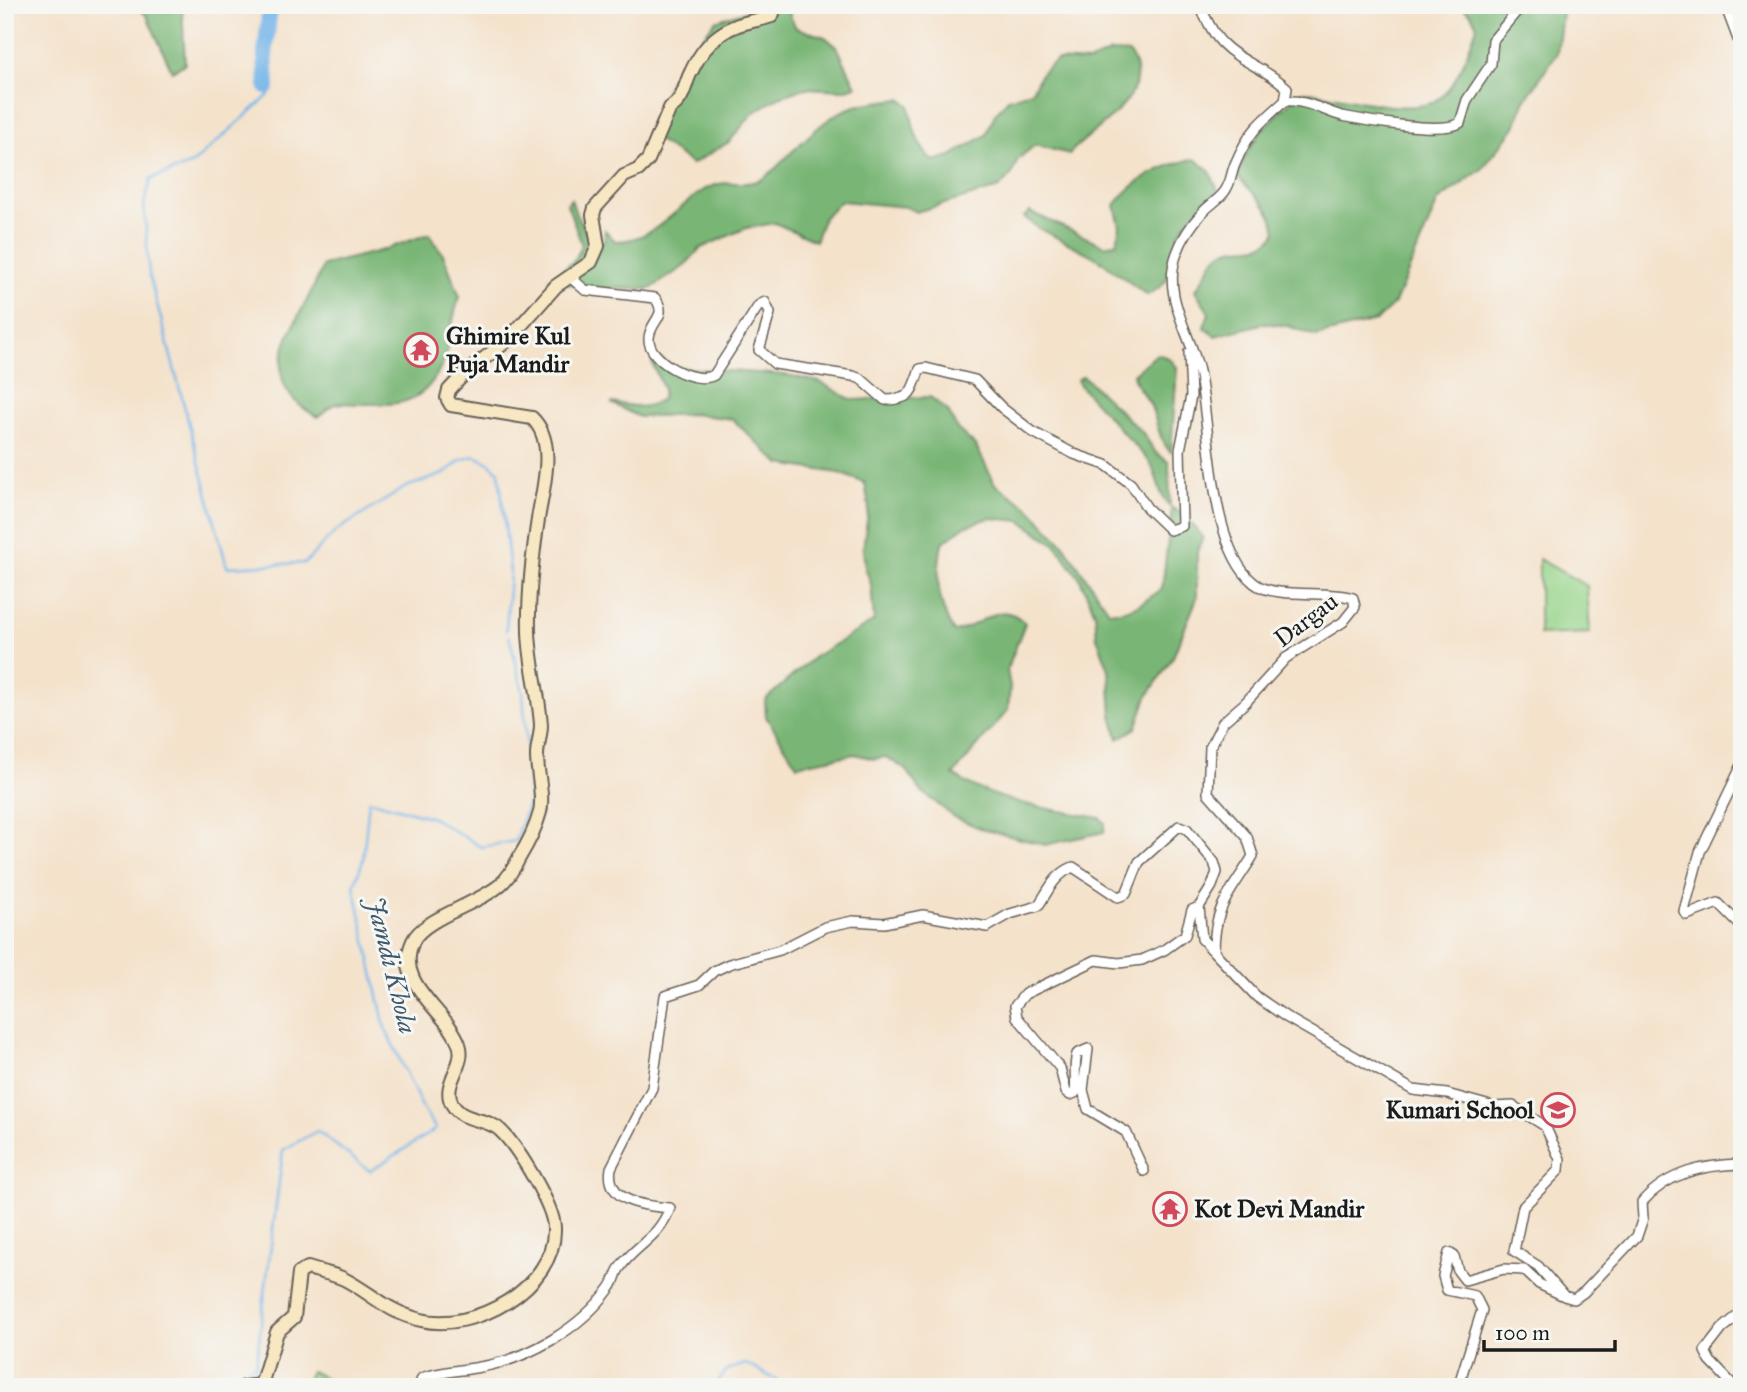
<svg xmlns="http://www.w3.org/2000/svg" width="1747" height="1392" font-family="'IM FELL Great Primer',serif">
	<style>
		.green { fill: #97d48a; stroke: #5a7853; stroke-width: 2 }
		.forest { fill: #79b676; stroke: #4a6949; stroke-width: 2 }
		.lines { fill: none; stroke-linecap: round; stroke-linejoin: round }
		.stream { stroke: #74b5e8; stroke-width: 2.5 }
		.river { stroke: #74b5e8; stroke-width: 16 }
		.street-casing { stroke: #686159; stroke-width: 12 }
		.secondary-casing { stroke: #686159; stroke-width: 16 }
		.street { stroke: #fff; stroke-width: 9 }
		.secondary { stroke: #f7e8c3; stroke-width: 12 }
		.labels { text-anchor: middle; stroke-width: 6; stroke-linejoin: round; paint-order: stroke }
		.poi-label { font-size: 24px; font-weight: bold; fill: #1c1c1c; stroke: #f6f6f2; text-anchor: start }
		.street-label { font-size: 24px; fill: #1c1c1c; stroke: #f6f6f2 }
		.water-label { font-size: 26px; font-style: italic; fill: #3f596e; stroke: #f6f6f2 }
	</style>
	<rect width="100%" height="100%" fill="#f6f6f2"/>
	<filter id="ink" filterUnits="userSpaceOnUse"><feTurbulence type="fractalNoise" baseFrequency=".0143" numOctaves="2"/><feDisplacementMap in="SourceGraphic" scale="14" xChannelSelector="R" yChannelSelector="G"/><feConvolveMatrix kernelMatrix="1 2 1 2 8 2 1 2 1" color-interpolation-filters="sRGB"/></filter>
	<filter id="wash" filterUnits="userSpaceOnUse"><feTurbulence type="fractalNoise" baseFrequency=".00686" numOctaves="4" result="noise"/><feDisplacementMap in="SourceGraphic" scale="28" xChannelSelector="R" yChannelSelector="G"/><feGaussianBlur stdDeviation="1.57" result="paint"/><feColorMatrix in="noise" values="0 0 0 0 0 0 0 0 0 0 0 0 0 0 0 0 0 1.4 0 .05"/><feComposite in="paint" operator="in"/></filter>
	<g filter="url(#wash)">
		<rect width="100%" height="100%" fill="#f4e2cb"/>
		<path class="green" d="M1539,559l48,27 3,47 -51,2z
			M311,1371l32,16h-40z"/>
		<path class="forest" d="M135,5h47l3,59 -13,7 -25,-55z
			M764,5l26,2v9l6,12 29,9 12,10 19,39 -12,4 -39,-2 -26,9 -26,16 -24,29 -37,22 -42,-29 -1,-8 21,-46 45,-60z
			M1459,5h104l-6,48 -33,49 -9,25 -33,42 -44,32 -43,102 -19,18 -60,15 -28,-10 -23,-3 -50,13 -11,-9 5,-14 -14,-23c12,-11 13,-33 30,-39 19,-7 37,2 51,-18 -3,-27 -22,-37 -38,-56 6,-34 39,-63 64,-86 32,3 106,26 133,10 23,-14 34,-52 42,-75l-6,-12z
			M1111,52l18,1c30,42 -37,75 -60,101l-34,-9 -17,14 -6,15 -13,14 -83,24 -10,-5 -65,-6 -17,16 -9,24 -40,-18 -29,5 -45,20 -18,19 -33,22 -64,-1 -36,-9 25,-19 7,-15 -15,-41 4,-5 5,15 17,30 11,-2 1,-12 10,11c39,0 56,-29 86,-49 25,-17 41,-3 61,-13 12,-7 22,-20 32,-29 43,-41 49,-45 107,-51l8,6c4,21 7,41 24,56l18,-5 35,-21 9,-21 13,-15 24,-8 10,-19 15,-12 32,2z
			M1195,159l14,11 9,20c-10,12 -25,23 -34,36 -18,24 -1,53 -37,69l-50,-37 -59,-30 -14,-11 6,-5 75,34 12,-4 3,-16 -5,-21c19,-26 50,-41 80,-46z
			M429,234l14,20 17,43c-11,23 -7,49 -20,72 -20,39 -45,35 -83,35 -6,0 -16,-2 -22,0 -5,2 -12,9 -17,13 -77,-39 -12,-101 5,-152l57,-14z
			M1157,354l12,4 8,9 -6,85c-12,-10 -14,-33 -21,-48 -6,-11 -15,-17 -17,-30z
			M659,358l15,9 112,8 34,7 32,18 78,-3 18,14 9,18 19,17 19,38 33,23 35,37 46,67c22,2 36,-10 53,-22l10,-81 13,8 18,21 -6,15v46l-24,59 -26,40 -11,31 -18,11 -6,-24 -3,-45 -12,-33 -2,-24 -15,-34 -24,-34 -35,-24 -31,-3 -25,8 -23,17c-6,34 -6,59 12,89 30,-6 44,-35 71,-9l-18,47 3,17 -2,23 -55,65c43,28 97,34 147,43l5,5 -1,9 -59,13 -63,-16 -28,-12 -34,-27 -15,-21 -19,-12 -12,2 -19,-5 -58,11 -31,-48 -1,-17 49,-43 60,-36 -3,-37 -6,-17 -2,-18 6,-42 -4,-24 -26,-10 -59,-9 -48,-45 -40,-5 -53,3 -28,-14c24,1 29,10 51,-4l1,-11 -11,-25z
			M1083,376l59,56 14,21 13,9 1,45c-13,-14 -11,-30 -21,-46l-68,-74 -4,-7z"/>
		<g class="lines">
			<path class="stream" d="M269,95l-77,69 -41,15 -7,25 5,70 78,293 78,-4 31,-32 70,-44 38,-13 17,-14 14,-4 13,6 11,10 11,100 -4,59
				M254,1380l29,-230 34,-19 53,40 66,-42 -12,-18 -39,-83 -31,-142 9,-26 6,-60 64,18 48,29 34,-6 15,-43 -7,-106 -14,-56
				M214,1387l42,-23
				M714,1387l13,-17 19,-6 44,23"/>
			<path class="river" d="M267,87l-2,-33 5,-49"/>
		</g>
	</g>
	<g filter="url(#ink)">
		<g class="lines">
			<g class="street-casing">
				<path id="street" d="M1199,5c8,14 12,27 23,38 19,20 46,26 65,45l-2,13c-24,21 -36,30 -49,61 -5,10 -4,19 -11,29 -6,9 -15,13 -23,22 -10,11 -20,26 -25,40 -16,42 13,79 22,118 12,55 9,175 55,212 21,17 72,6 99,15l2,9 -12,15 -57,36 -41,45 -22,19 -13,25 -2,46 39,44 6,19c-23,38 -39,49 -39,96l43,45 29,20 127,73 34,4 47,13 19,-1 32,20 15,33 -1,11 -36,37 -9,44 24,15 26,30 10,3 10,-7 53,-56 6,-18 -1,-16c26,-30 62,-37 100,-38
					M1725,5l17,45
					M1285,101c19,-2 39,10 57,15 24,5 100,18 118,7l7,-23 24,-36 2,-24 29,-35
					M570,277l15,13 70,8c14,19 -5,22 -6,40 -2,22 46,48 65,37l45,-70 6,-3 5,11 -11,37 16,14 78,12 8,3 24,21c28,0 26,-9 35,-31l6,-1 49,12 27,28 31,24 41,22 32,11 25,19 16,24 23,22 12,-4 -2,-76 11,-54 -2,-44
					M1742,765l-42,87 -16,59 3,4 31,-12 24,24
					M1144,1171l-18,-39 -38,-23 -5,-19 5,-41 -11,5c-4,14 0,26 -2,39l-5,2 -4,-3 -6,-24 -43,-51 -2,-11 10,-12 71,-34 23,3 23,-3 22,-10 21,-15 7,-25 7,-3
					M419,1387l3,-9c18,-7 38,-7 58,-11 49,-8 101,-39 130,-79 5,-6 5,-13 9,-19 16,-25 38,-28 51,-61 -26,-2 -65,-6 -59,-40l41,-80 13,-92 34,-11 15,-14 15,-7 51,-14 45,-23 28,-6 31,2 39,-8 64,12 23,-13 28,-8c11,-16 16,-31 35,-39l45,30 8,-3 13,-32 40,-36 8,3 27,33 3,10 -5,14 -13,21 3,32 12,13
					M1458,1387l24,-77 -7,-14 -28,-6 -4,-14 6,-23 5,3 4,15 7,9 39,-11 20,1 15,14 23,11
					M1735,1387l-25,-26 -5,-10 17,-22 20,-17"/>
			</g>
			<g class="secondary-casing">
				<path id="secondary" d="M244,1387l17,-2 16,-53 17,-15 5,-44 9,-5c12,4 25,6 36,11 29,15 43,33 77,41 52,13 135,-32 133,-92 0,-22 -37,-82 -54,-98 -14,-13 -37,-7 -48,-26 -11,-21 15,-39 7,-60 -12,-34 -66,-60 -46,-103 10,-23 68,-38 88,-57 7,-6 14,-18 18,-26 8,-13 17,-31 21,-46 4,-16 -3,-38 -3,-56 0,-10 4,-21 4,-31 -2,-31 -11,-61 -12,-93 -1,-39 4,-81 10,-119 5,-29 17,-72 -7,-95l-81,-13 -4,-7 2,-8 15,-16 44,-34 48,-54 35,-24 7,-16 -5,-31 2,-7 29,-32 14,-6 10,-10 22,-52c15,-9 14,-23 21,-36 7,-15 17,-29 30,-38 16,-12 33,-12 51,-18l4,-11"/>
			</g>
			<use href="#street" class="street"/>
			<use href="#secondary" class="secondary"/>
		</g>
	</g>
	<defs>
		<g id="temple-ring" transform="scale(1.75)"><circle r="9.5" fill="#f6f6f2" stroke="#d1495b" stroke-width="1.5"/><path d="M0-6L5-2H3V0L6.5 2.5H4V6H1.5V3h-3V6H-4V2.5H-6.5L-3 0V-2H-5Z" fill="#d1495b"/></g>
		<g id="school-ring" transform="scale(1.75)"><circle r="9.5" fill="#f6f6f2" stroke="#d1495b" stroke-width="1.5"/><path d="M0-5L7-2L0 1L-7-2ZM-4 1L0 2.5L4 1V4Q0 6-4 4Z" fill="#d1495b"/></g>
	</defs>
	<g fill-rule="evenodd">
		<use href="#temple-ring" x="421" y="350"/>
		<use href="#school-ring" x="1558" y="1110"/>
		<use href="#temple-ring" x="1170" y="1209"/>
	</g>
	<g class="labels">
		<g class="poi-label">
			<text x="446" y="344">Ghimire Kul<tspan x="446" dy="28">Puja Mandir</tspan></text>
			<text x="1534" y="1118" text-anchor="end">Kumari School</text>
			<text x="1194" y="1217">Kot Devi Mandir</text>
		</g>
		<g class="street-label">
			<text transform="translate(1306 620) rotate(-37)" y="8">Dargau</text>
		</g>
		<g class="water-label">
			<text transform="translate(392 965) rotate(76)" y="9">Jamdi Khola</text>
		</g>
	</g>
	<rect width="1747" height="1392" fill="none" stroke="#f6f6f2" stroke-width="28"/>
	<path d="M1484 1340v10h131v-10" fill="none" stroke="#1c1c1c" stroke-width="3.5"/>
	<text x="1495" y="1340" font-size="21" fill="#1c1c1c" stroke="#f6f6f2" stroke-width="5" paint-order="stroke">100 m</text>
</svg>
